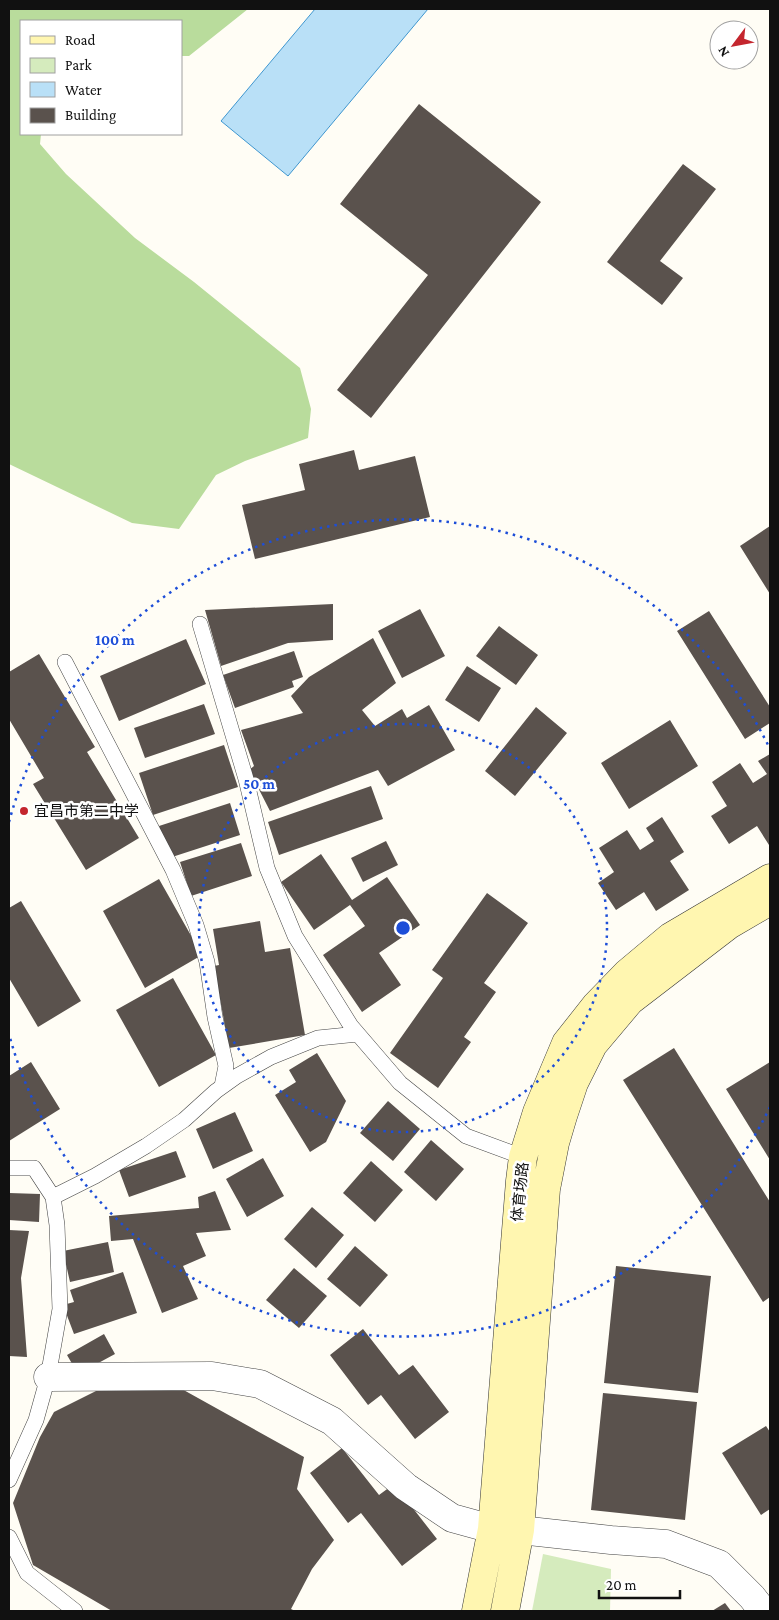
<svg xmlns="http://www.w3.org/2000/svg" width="779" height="1620" font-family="'Crimson Pro','Noto Sans SC',serif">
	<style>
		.green { fill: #d5ebbd }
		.forest { fill: #b9dc9c }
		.water { fill: #b9e0f7; stroke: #3f96cf }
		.building { fill: #5a524d }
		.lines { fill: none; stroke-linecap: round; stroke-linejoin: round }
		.service-casing { stroke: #444; stroke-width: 16 }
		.minor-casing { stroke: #444; stroke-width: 29 }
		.secondary-casing { stroke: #333; stroke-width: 29 }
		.service { stroke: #fff; stroke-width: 15 }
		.minor { stroke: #fff; stroke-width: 28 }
		.secondary { stroke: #fff6b0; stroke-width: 28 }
		.ring { fill: none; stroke: #1d4ed8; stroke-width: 2.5; stroke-dasharray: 2.5 5 }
		.poi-dot { fill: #c4262e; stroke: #fff; stroke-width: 2 }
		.labels { text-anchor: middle; stroke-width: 5; stroke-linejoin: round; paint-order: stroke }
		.poi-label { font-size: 15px; fill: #111; stroke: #fff; text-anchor: start }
		.street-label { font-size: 15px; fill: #111; stroke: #fff }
		.centre { fill: #1d4ed8; stroke: #fff; stroke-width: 2.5 }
		.ring-label { font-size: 15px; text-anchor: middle; font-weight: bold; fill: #1d4ed8; stroke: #fff; stroke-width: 5; stroke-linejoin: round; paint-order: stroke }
	</style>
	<rect width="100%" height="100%" fill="#fffdf5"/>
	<path class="green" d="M543,1554l68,15 -1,42h-78z"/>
	<path class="forest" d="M9,9h239l-59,47h-8v-35h-160v113h20l-1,10 26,30 69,64 59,44 106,86 11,41 -3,29 -63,23 -29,14 -37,54 -47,-6 -123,-59z"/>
	<path class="water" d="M315,9h113l-140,167 -67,-55z"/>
	<path class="building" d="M419,104l122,98 -170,216 -34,-28 91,-115 -88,-71z
		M683,164l33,25 -56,72 23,17 -21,27 -55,-43z
		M354,450l5,20 56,-14 15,61 -175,42 -13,-54 63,-15 -6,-26z
		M770,526v68l-30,-48z
		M333,604v36l-45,3 -67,23 -16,-56z
		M420,609l25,47 -43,22 -24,-47z
		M709,611l61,96v16l-25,16 -68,-108z
		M499,626l39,29 -22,30 -40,-29z
		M373,638l23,45 -34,27 13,16 27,-17 5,9 22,-13 26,45 -67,36 -10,-16 -108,41 -21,-41 5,-4 -13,-36 62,-17 -12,-17 18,-19z
		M186,639l20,45 -87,37 -19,-45z
		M294,651l9,26 -11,4 2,6 -59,21 -12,-33z
		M39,654l56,93 -8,5 52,86 -53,32 -53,-86 11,-6 -35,-59v-47z
		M467,666l34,22 -22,34 -34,-22z
		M204,704l11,30 -70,24 -11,-30z
		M536,707l31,26 -52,63 -30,-25z
		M670,720l28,46 -69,43 -28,-46z
		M224,745l14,42 -85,28 -14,-42z
		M770,754v90l-1,1 -12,-19 -28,18 -18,-28 16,-10 -15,-24 28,-19 13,20 14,-9 -9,-13z
		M371,786l12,33 -104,36 -11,-33z
		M230,803l10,32 -71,23 -10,-32z
		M662,817l22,35 -14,9 19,29 -33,21 -12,-19 -28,18 -18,-27 16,-11 -15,-24 28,-18 13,20 14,-9 -8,-13z
		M386,841l12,24 -35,17 -12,-24z
		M241,843l11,33 -61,20 -11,-34z
		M321,854l31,46 35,-23 33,48 -41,28 22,32 -39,27 -39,-57 42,-29 -15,-21 -36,25 -33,-48z
		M159,879l43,76 -57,33 -42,-77z
		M487,893l41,30 -44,60 12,9 -32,45 7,5 -33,46 -48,-35 53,-75 -11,-8z
		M21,901l60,100 -43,26 -29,-49v-70z
		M260,921l5,31 25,-4 15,87 -76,13 -15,-82 5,-1 -6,-36z
		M173,978l43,77 -57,32 -43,-77z
		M674,1048l96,154v95l-7,5 -140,-222z
		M317,1053l29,48 -20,41 -16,10 -35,-57 21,-13 -7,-12z
		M31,1062l29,47 -51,32v-65z
		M770,1062v98l-44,-71z
		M388,1101l32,28 -27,32 -33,-28z
		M235,1112l18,39 -40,18 -17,-40z
		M431,1140l33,29 -28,32 -32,-29z
		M176,1151l10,26 -57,20 -10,-27z
		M263,1158l21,38 -37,21 -21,-38z
		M371,1161l32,29 -28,32 -32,-29z
		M215,1191l16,39 -35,3 10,23 -23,10 15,33 -36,14 -29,-74 -22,2 -2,-25 90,-8 -1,-11z
		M9,1193l31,1 -1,28 -30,-2z
		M312,1207l32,28 -28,33 -32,-29z
		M9,1230l20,1 -8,47 6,79 -18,-1z
		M108,1242l6,30 -44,10 -7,-31z
		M355,1246l33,29 -28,32 -33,-28z
		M616,1266l95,10 -13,117 -94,-10z
		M294,1268l33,28 -28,32 -33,-28z
		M123,1272l14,41 -63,21 -11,-29 11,-3 -4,-12z
		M363,1329l36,46 14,-10 36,47 -34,27 -34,-44 -13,10 -38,-50z
		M104,1334l11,20 -37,20 -11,-19z
		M102,1388h78l124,69 -7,32 37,51 -22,29 -21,40 4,2h-183l-79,-46 -20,-62 27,-66 14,-25z
		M603,1393l94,9 -12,118 -94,-10z
		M766,1426l4,6v77l-9,6 -39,-62z
		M342,1448l37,47 15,-11 43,55 -35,27 -41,-53 -13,10 -38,-50z
		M725,1603l6,8h-19z"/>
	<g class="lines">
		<g class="service-casing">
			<path id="service" d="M200,624l46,155 21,89 28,68 56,90 49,57 66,53 57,21
				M65,662l108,208 23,55 11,37 8,55 11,49 -4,20
				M9,1168h25l19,29 4,28 3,84 -12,68 -12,43 -27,60
				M53,1197l42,-21 51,-30 38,-26 32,-29 21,-15 34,-19 47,-19 40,-4
				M9,1537l18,36 48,38"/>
		</g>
		<g class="minor-casing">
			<path id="minor" d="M48,1377l164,-1 48,8 72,37 74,66 46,31 40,11 28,1 91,10 55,4 53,20 33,33 11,14"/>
		</g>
		<g class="secondary-casing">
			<path id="secondary" d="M476,1611l16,-82 28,-348 3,-24 14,-45 29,-69 30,-38 31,-32 43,-36 100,-59
				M505,1611l15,-81 26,-341 9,-46 8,-27 11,-33 19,-38 37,-44 99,-76 41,-24"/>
		</g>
		<use href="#service" class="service"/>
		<use href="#minor" class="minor"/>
		<use href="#secondary" class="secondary"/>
	</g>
	<g class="ring">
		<circle cx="403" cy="928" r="204"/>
		<path d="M770 1107A408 408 0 0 1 9 1034M9 822A408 408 0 0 1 770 749"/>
	</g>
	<circle class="poi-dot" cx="24" cy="811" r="5"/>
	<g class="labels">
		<g class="poi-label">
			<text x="34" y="816">宜昌市第二中学</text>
		</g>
		<g class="street-label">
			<text transform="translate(520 1192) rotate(-84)" y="5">体育场路</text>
		</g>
	</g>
	<circle cx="403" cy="928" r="8" class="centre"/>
	<g class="ring-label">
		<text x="115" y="645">100 m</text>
		<text x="259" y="789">50 m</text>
	</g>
	<rect width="779" height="1620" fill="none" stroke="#111111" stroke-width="20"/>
	<rect x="20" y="20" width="162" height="115" fill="#ffffff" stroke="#a0a0a0"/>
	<rect x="30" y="36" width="25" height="8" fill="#fff6b0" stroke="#a0a0a0"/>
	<text x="65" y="45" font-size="15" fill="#111111">Road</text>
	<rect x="30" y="58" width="25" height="15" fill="#d5ebbd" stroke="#a0a0a0"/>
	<text x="65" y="70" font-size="15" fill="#111111">Park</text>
	<rect x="30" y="82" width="25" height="15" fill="#b9e0f7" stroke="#a0a0a0"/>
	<text x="65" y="95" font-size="15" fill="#111111">Water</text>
	<rect x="30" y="108" width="25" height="15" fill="#5a524d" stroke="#a0a0a0"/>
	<text x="65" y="120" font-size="15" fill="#111111">Building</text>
	<g transform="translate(734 45) rotate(238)"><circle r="24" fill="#ffffff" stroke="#a0a0a0"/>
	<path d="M0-4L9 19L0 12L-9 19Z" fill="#c4262e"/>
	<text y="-8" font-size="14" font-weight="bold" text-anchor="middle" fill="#111111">N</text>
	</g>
	<path d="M599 1590v8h81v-8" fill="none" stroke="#111111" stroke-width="2.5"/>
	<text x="606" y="1590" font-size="15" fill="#111111" stroke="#ffffff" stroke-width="4" paint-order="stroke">20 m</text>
</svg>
